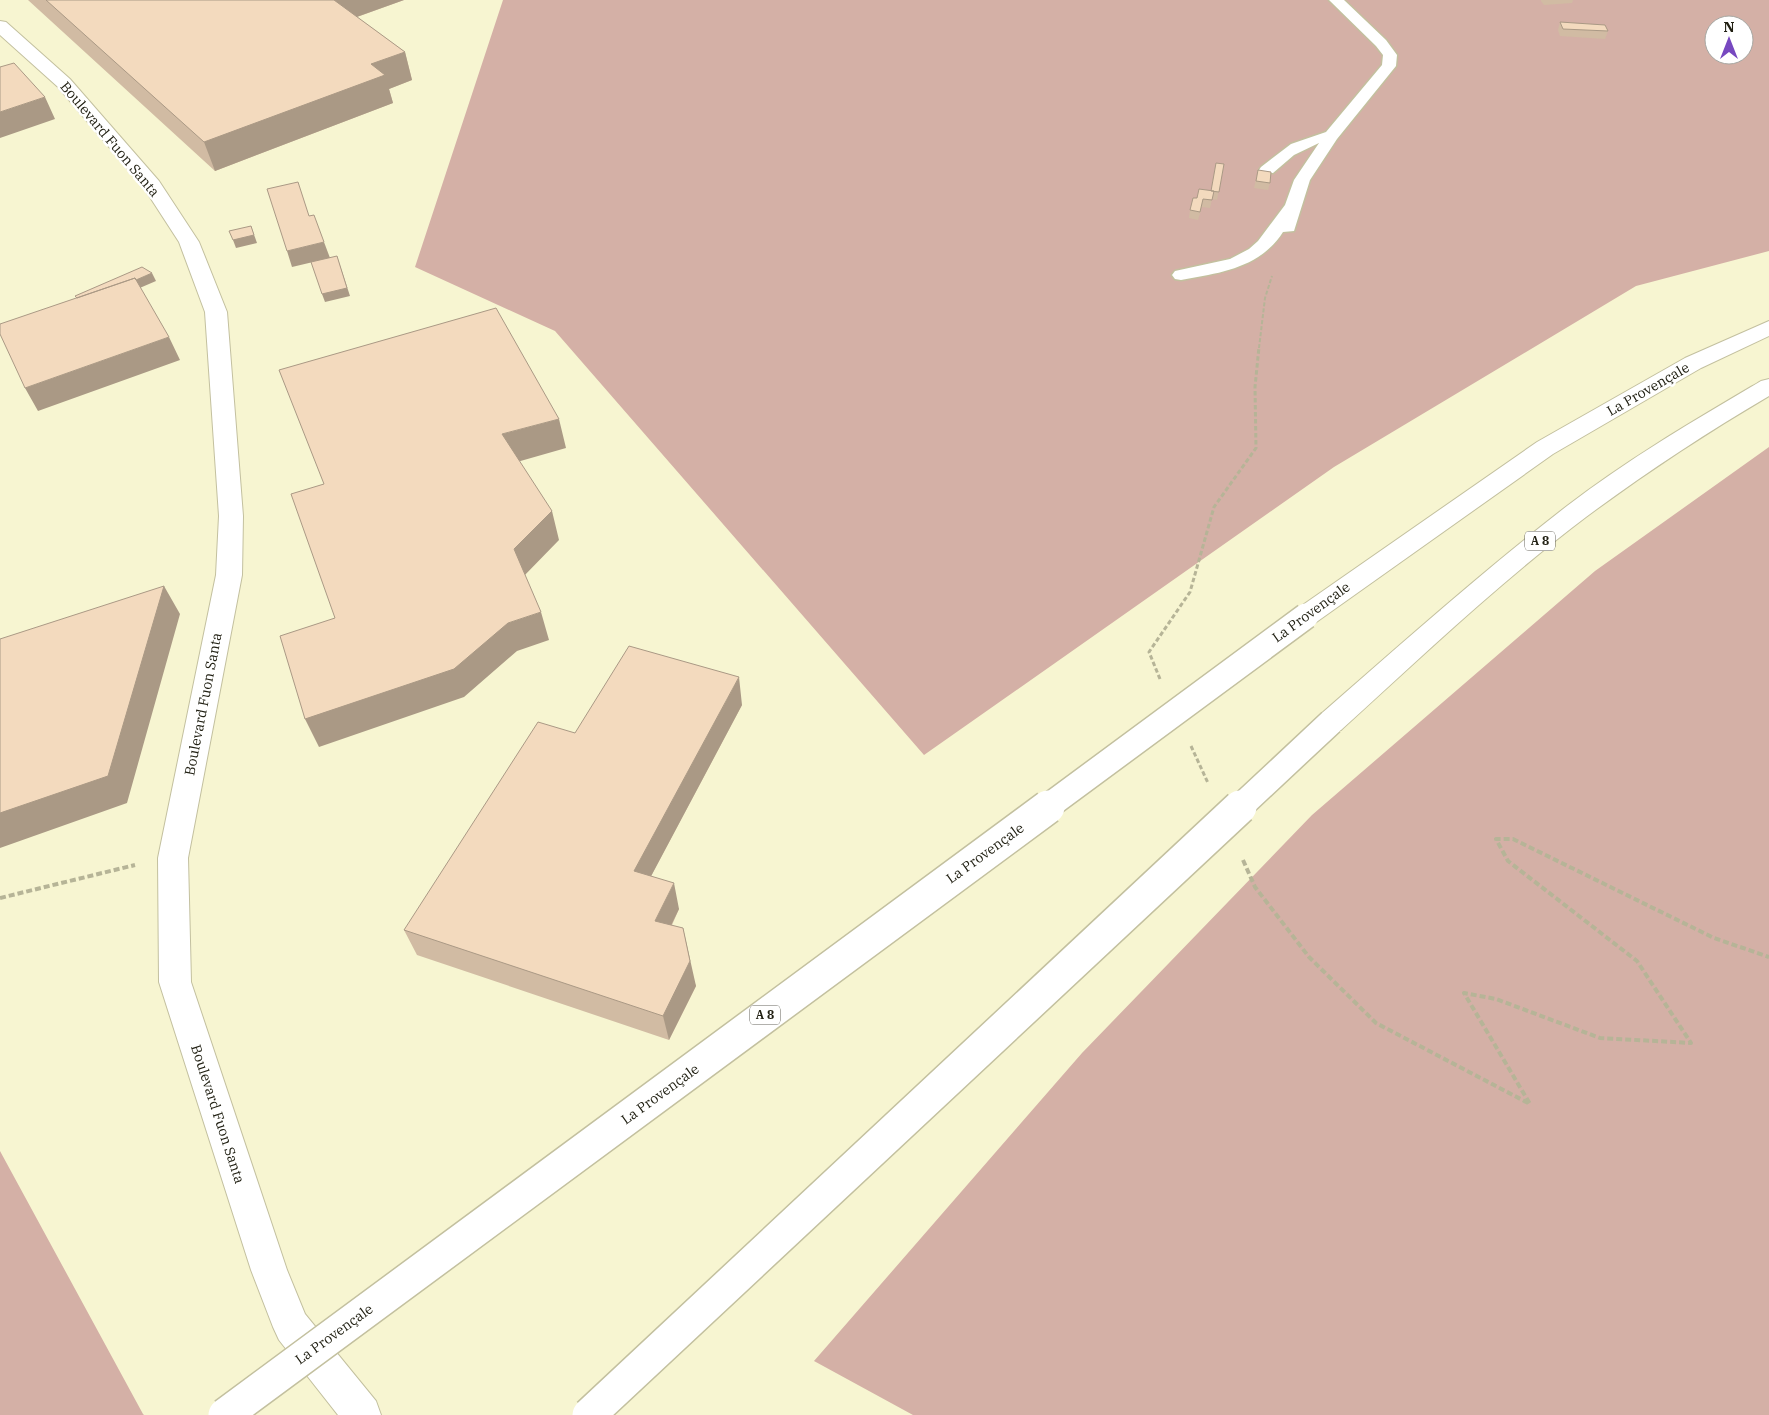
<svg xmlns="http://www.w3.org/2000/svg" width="1769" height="1415" font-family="'IBM Plex Serif',serif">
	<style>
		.forest { fill: #d4b0a6; fill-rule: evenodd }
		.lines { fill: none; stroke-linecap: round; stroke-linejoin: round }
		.lane-casing { stroke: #c3c09f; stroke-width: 3 }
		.street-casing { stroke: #c3c09f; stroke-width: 2 }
		.highway-casing { stroke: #c3c09f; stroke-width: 2 }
		.path-far2 { stroke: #b6b497; stroke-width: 2; stroke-dasharray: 4 2; stroke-linecap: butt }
		.path-far1 { stroke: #b6b497; stroke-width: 3; stroke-dasharray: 4.5 2.5; stroke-linecap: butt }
		.path { stroke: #b6b497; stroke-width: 4; stroke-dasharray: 6 3; stroke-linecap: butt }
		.lane { fill: #fff; fill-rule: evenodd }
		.street { fill: #fff; fill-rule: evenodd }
		.highway { fill: #fff; fill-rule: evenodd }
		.highway-bridge-far1-casing { stroke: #c3c09f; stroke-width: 28; stroke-linecap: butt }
		.highway-bridge-casing { stroke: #c3c09f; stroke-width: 36; stroke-linecap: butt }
		.highway-bridge-far1 { stroke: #fff; stroke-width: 25 }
		.highway-bridge { stroke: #fff; stroke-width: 33 }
		.wall { fill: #d1bba3 }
		.shaded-wall { fill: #aa9985 }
		.building { fill: #f3dabe; stroke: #aa9985 }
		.labels { text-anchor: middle; stroke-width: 5; stroke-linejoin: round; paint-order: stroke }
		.shield { fill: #fff; stroke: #64635a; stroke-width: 1 }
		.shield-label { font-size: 12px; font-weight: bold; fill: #212013 }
		.street-label { font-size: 14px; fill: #212013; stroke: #fff }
	</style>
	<rect width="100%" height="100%" fill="#f7f5d1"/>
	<path class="forest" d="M503,0h1266v251l-133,35 -302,181 -410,288 -369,-424 -140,-64zM1714,25h30v30h-30z
		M1769,447v968h-856l-99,-54 268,-308 230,-238 283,-244z
		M0,1151l143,263 1,1h-144z"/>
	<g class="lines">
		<g class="lane-casing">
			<path id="lane" d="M1329,0h15l42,40 11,15 -1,11 -59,73 -27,41 -16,51 -11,1c-23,36 -63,41 -102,48l-6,-1 -3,-4 3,-4 55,-12 19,-10 9,-8 27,-36 9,-25 25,-37 -25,12 -21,18h-12l-2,-3 2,-3 30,-23 35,-12 56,-67 1,-10 -7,-9z"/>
		</g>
		<g class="street-casing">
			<path id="street" d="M0,21l6,1 64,57 89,102 40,61 28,70 16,204 -1,59 -54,283 3,124 96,288 18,44 71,87 5,14h-43l-59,-75 -6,-13 -22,-57 -92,-288 -1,-124 58,-283 3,-59 -14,-204 -26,-70 -35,-54 -86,-101 -58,-52z"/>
		</g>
		<g class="highway-casing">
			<path id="highway" d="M1769,321v15l-68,32 -148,86 -238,169 -9,3 -9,-3 -4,-7 4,-7 240,-167 148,-84z
				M1769,379v17c-63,37 -124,77 -183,121 -86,65 -165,140 -245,213l-10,3 -10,-3 -4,-8 4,-8c81,-71 161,-142 246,-208 61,-47 128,-86 194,-125z"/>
		</g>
		<path class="path-far2" d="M1259,348l6,-50 7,-22"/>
		<path class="path-far1" d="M1160,679l-11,-27 41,-60 24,-85 42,-59 -1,-61 4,-40
			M1191,746l17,37"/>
		<path class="path" d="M1243,860l12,27 54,70 67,66 154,81 -66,-111 32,6 104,39 91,5 -54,-82 -129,-100 -12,-22h17l201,99 55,19
			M0,898l135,-33"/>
		<use href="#lane" class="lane"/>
		<use href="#street" class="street"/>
		<use href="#highway" class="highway"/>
		<g class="highway-bridge-far1-casing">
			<path id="highway-bridge-far1" d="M1046,808l260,-192
				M1239,808l92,-86"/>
		</g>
		<g class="highway-bridge-casing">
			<path id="highway-bridge" d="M225,1415l823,-608
				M589,1415l651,-608"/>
		</g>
		<use href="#highway-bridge-far1" class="highway-bridge-far1"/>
		<use href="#highway-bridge" class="highway-bridge"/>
	</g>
	<path class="wall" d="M28,0h376l-47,17 48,35 7,28 -23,9 4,14 -178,68z
		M1541,0h32l-1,3 -28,2 -3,-4z
		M1560,22l48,9 -3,8 -45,-3 -2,-6z
		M1224,164l-7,36 -5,-1 -2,9 -8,-1 -4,13 -9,-2 1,-8 7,-12 14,-7z
		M1258,170l12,13 -2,7 -14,-2z
		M742,705l-91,171 28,33 -7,16 24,61 -27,54 -252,-85 -13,-25 171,-197z"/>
	<path class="shaded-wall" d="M330,0h74l-67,24z
		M405,52l7,28 -23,9 4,14 -178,68 -11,-29 167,-78z
		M45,97l10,22 -55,19v-26z
		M251,226l6,17 -21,5 -3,-8z
		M324,242l6,16 -38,9 -5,-16z
		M337,256l13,40 -25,6 -3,-8z
		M152,273l4,8 -70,30 -4,-8z
		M169,337l11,23 -142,51 -13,-23z
		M559,419l7,29 -56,16 -8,-30z
		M552,511l7,29 -37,38 -8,-29z
		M164,586l16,28 -53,189 -127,45v-35z
		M541,612l8,28 -32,11 -53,46 -145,50 -14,-28 203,-96z
		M739,677l3,28 -102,192 -6,-26z
		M674,883l5,26 -18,37 -6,-25z
		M683,928l13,58 -27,54 -6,-24z"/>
	<path class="building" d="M46,0h288l71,52 -34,12 14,11 -181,67z
		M1560,22l45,3 3,6 -45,-2z
		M14,63l31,34 -45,15v-45z
		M1216,163l8,1 -5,28 -8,-1z
		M1258,170l13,2 -1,11 -14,-2z
		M298,182l11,34 5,-1 10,27 -37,9 -20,-62z
		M1199,189l15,2 -2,9 -9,-1 -3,13 -10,-2 3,-12h4z
		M251,226l3,9 -21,5 -4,-9z
		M337,256l10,32 -25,6 -11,-32z
		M142,267l10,6 -16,7 -1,-2 -58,20 -2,-2z
		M135,278l34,59 -144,51 -25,-54v-10z
		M496,308l63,111 -57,15 50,77 -38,38 27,63 -33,11 -54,46 -149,50 -25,-83 55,-18 -44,-124 33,-10 -45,-114z
		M164,586l-56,190 -108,37v-174z
		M629,646l110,31 -105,194 40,12 -19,38 28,7 7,33 -27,55 -259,-86 134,-208 37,11z"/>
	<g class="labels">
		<g class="shield">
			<rect x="1525" y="531.5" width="30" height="19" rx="4"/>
			<rect x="750" y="1005.5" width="30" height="19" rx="4"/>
		</g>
		<g class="shield-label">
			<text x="1540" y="545">A 8</text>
			<text x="765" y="1019">A 8</text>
		</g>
		<g class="street-label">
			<text transform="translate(110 139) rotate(50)" y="5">Boulevard Fuon Santa</text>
			<text transform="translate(1648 389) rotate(-30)" y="5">La Provençale</text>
			<text transform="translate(1311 612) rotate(-36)" y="5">La Provençale</text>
			<text transform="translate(203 704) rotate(-79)" y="5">Boulevard Fuon Santa</text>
			<text transform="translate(985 853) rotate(-36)" y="5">La Provençale</text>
			<text transform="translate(660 1094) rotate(-36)" y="5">La Provençale</text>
			<text transform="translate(218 1114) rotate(72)" y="5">Boulevard Fuon Santa</text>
			<text transform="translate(334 1334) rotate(-36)" y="5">La Provençale</text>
		</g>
	</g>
	<g transform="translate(1729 40)"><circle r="24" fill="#ffffff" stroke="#a6a6a1"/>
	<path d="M0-4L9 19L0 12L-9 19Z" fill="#7748c0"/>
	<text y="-8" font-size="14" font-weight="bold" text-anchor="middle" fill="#212013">N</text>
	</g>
</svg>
